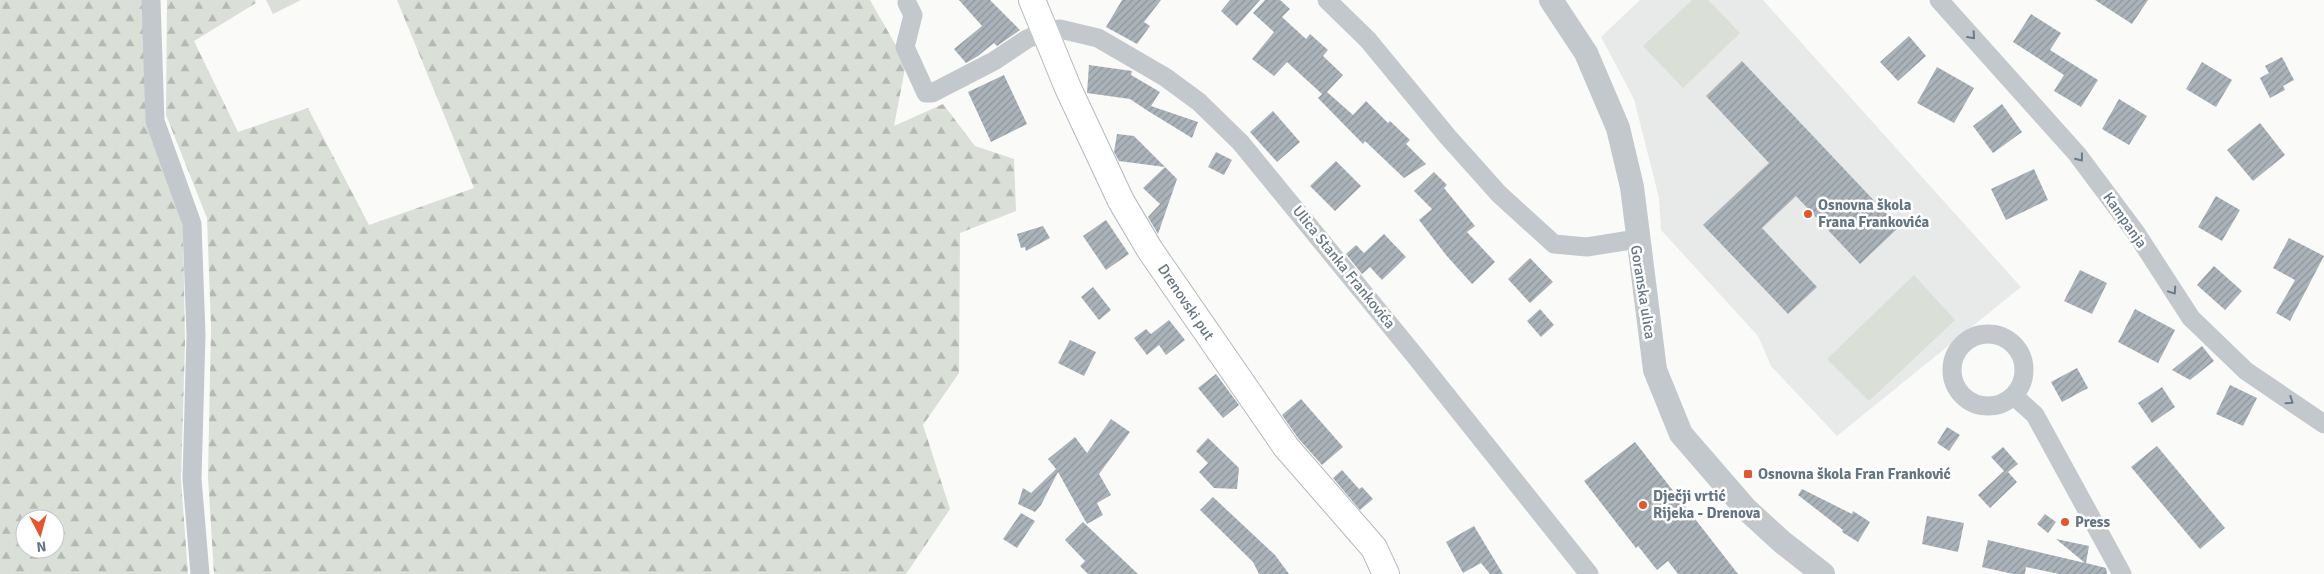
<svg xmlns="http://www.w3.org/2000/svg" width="2324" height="574" font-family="Signika,sans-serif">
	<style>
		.built { fill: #e8e9e9 }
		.forest { fill: url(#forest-firs); fill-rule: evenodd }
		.park { fill: #dadfd7 }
		.building { fill: url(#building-hatch) }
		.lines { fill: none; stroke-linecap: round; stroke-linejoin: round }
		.secondary-casing { stroke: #b3babf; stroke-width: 28 }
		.minor { stroke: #c3c8cc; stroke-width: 19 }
		.tertiary { stroke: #c3c8cc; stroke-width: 24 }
		.secondary { stroke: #fff; stroke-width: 26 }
		.oneway { stroke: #6a7a87 }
		.poi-dot { fill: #e4572e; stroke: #fff; stroke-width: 2 }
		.labels { text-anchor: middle; stroke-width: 5; stroke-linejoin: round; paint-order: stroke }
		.poi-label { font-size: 15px; font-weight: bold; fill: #657683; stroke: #fff; text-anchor: start }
		.street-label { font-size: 15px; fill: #657683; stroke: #fff }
	</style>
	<defs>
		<pattern id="forest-firs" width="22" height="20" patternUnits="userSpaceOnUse" patternTransform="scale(1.25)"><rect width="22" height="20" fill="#dadfd7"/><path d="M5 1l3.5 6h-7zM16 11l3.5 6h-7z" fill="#b4b9b4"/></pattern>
		<pattern id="building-hatch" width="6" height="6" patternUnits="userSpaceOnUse" patternTransform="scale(1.25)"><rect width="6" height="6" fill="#aab3b9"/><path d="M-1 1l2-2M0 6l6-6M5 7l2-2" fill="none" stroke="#8e969c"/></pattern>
	</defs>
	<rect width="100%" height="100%" fill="#fafaf8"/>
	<path class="built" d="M1640,0h123l258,287 -184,149 -66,-70 -13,-30 -97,-106 -2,-32 -25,-99 -33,-62z"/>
	<path class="forest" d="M0,0h144l4,120 35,108 2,115 -4,137 7,94h-188zM25,519h30v30h-30z
		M167,0h88l1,3 -62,38 44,91 70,-24 61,117 105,-37 -77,-188h473l36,63 -12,63 49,-22 32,42 39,13 2,52 -56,22 -1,140 -36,52 27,84 -44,65h-692l-6,-97 3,-150 -4,-109 -41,-103z"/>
	<path class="park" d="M266,0h35l-28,14z
		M1692,0h16l32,33 -57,55 -40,-42z
		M1914,275l41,45 -86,81 -42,-42z"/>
	<path class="building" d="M959,0h31l30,30 -23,16 -3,-3 -16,13 -12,7 -12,-14 28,-23z
		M1122,0h39l-17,22 6,4 -13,18 -31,-17z
		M1230,0h30l-23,26 -16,-15z
		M1265,0h15l10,9 -8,8 24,22 4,-5 18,16 -5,6 20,19 -16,17 26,23 13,-14 22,22 2,-2 20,19 -4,4 20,20 -22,14 -39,-37 -2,3 -45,-46 4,-4 -35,-32 -13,14 -22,-17 22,-27 -21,-19z
		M2095,0h53l-16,24z
		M2031,14l30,19 -11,17 48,30 -17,27 -27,-16 10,-16 -51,-33z
		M1909,36l17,20 -28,25 -18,-19z
		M2282,57l12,23 -11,6 2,4 -15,8 -10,-20 9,-5 -4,-7z
		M1742,61l157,166 -39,37 -64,-68 -34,32 55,59 -29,27 -85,-89 66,-62 -63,-67z
		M2202,62l30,18 -16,27 -30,-18z
		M1089,65l43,6 -1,4 29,17 -9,14 47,16 -6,16 -44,-27 2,-3 -2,3 -18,-12 -43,-6z
		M1937,67l37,21 -20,35 -37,-20z
		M1004,75l23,49 -36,18 -23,-50z
		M2119,99l28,17 -18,29 -27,-16z
		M2002,104l20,28 -29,21 -20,-27z
		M1273,111l27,31 -23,20 -27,-30z
		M2260,123l25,32 -32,26 -26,-31z
		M1117,134l17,2 43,43 -19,55 -10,-17 12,-13 -17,-16 22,-21 -46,-6 -5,-9z
		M1216,152l16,8 -8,15 -16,-8z
		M1336,161l25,25 -26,25 -25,-25z
		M2034,169l14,31 -42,20 -15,-31z
		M1434,172l13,13 -3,3 31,38 -8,6 28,30 -23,22 -26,-29 -27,-35 13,-11 -18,-18z
		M2216,196l24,14 -18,31 -24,-14z
		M1106,220l23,34 -23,16 -23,-34z
		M1043,226l7,12 -24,13 -1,-4 -4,1 -4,-14z
		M1384,234l22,23 -24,23 -12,-13 -8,7 -16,-20 10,-9 8,8z
		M2289,238l35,18 -34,65 -14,-8 19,-33 -22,-12z
		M1530,258l23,24 -23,21 -22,-24z
		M2214,266l28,25 -17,19 -28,-25z
		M2080,270l27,13 -15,31 -28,-13z
		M1093,287l18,23 -12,10 -18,-23z
		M1540,309l14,16 -13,12 -14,-16z
		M2135,309l40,21 -17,33 -40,-21z
		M1169,320l16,20 -19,15 -7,-10 -12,10 -13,-17 12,-9 5,5z
		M1070,340l26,12 -12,24 -26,-13z
		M2202,346l12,15 -24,19 -18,-10z
		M2077,368l11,20 -26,14 -11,-20z
		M1216,374l23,31 -16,13 -25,-30z
		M2230,385l27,13 -14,28 -27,-12z
		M2162,387l13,20 -23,16 -14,-20z
		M1301,399l42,48 -21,18 -24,-27 -16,-23z
		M1111,419l19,13 -31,42 12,21 -14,8 6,12 -16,9 -29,-52 -17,33 -6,7 -17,-8 5,-16 8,5 25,-24 -8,-10 27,-22 12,16z
		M1947,427l13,8 -11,16 -12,-8z
		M1208,438l31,30 -2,21 -23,-1 -15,-16 9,-9 -12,-12z
		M1635,442l103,132h-60l-10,-13 -11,9 -19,-24 -2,2 -52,-67z
		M2157,446l68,82 -25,21 -69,-82z
		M2003,447l15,17 -10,8 9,10 -27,26 -12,-13 26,-24 -13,-14z
		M1342,470l17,19 3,-2 11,12 -13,11 -27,-32z
		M1802,489l50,25 1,-3 17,11 -12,20 -16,-10 1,-2 -45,-35z
		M1213,497l62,58 14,19h-30l-6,-12 -53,-52z
		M1021,513l14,8 -18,27 -14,-9z
		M2045,514l11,8 -8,11 -11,-9z
		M1927,516l37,7 -6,29 -36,-8z
		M1083,522l55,52h-50l-8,-8 5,-5 -20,-21z
		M1474,526l29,48h-13l-9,-11 -18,10 -17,-31z
		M2056,539l33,7 -3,17 20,5 1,6h-48l-33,-7 -1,7h-12l-31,-7 6,-27 97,23z"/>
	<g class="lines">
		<g class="secondary-casing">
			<path id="secondary" d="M1032,0l36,88 53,113 29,49 136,197 88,101 12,26"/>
		</g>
		<path class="minor" d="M151,0l4,121 37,103 4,111 -4,144 8,95
			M1327,0l41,40 80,97 51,57 55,50 33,3 50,-8
			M1939,0l138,154 59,79 55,85 55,53 78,53
			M907,3l6,12 -8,32 21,46h6l62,-32 33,-22 19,-8 14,-2 38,9 67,39 34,25 42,41 175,214 173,217
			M1952 370a36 36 0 1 1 72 0a36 36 0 1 1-72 0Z
			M2014,396l21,19 87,159"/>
		<path class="tertiary" d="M1551,0l35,53 32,75 14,59 23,183 26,64 65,75 36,33 41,32"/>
		<use href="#secondary" class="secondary"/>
	</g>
	<defs><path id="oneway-chevron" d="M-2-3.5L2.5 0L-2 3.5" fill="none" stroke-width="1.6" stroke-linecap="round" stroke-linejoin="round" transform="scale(1.25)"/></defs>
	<g class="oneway">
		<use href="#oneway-chevron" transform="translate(1972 36) rotate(48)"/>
		<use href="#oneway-chevron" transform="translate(2080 158) rotate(52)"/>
		<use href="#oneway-chevron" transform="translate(2173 291) rotate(56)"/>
		<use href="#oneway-chevron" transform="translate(2290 401) rotate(34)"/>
	</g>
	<g class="poi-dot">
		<circle cx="1808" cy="214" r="5"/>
		<rect x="1743" y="469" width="10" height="10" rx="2.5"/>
		<circle cx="1643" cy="505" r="5"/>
		<circle cx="2065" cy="522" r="5"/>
	</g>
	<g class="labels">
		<g class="poi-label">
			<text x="1818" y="210">Osnovna škola<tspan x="1818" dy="17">Frana Frankovića</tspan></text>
			<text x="1758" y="479">Osnovna škola Fran Franković</text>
			<text x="1653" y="501">Dječji vrtić<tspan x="1653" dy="17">Rijeka - Drenova</tspan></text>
			<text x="2075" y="527">Press</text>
		</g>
		<g class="street-label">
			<text transform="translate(2125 220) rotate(55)" y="5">Kampanja</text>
			<text transform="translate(1344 267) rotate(51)" y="5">Ulica Stanka Frankovića</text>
			<text transform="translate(1643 292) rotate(81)" y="5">Goranska ulica</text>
			<text transform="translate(1186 302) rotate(56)" y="5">Drenovski put</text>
		</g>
	</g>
	<g transform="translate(40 534) rotate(174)"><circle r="24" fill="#ffffff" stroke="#c1c8cd"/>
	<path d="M0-4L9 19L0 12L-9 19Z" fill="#e4572e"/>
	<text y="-8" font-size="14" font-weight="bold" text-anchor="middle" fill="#657683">N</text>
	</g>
</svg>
